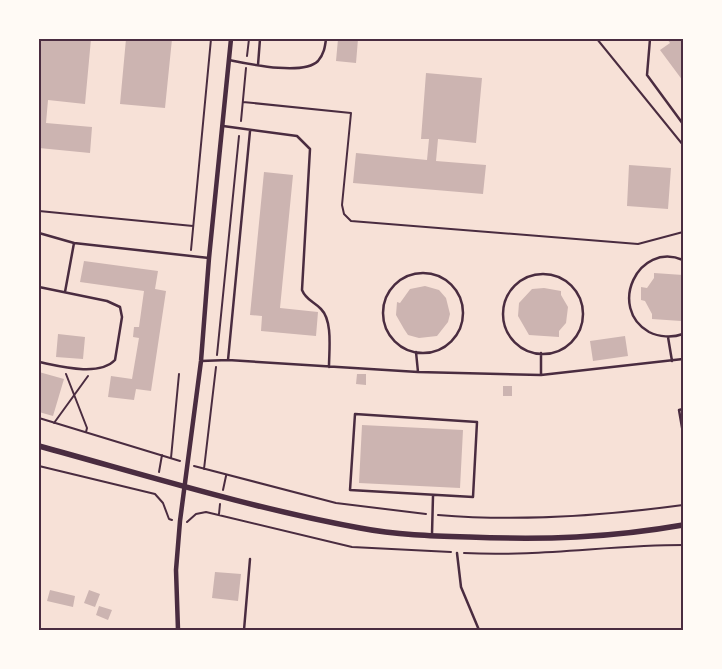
<svg xmlns="http://www.w3.org/2000/svg" width="722" height="669" font-family="'Fira Sans Condensed',sans-serif">
	<style>
		.building { fill: #ccb4b1 }
		.lines { fill: none; stroke-linecap: round; stroke-linejoin: round }
		.path { stroke: #4a2c40; stroke-width: 2 }
		.service { stroke: #4a2c40; stroke-width: 2.5 }
		.minor { stroke: #4a2c40; stroke-width: 4.5 }
		.tertiary { stroke: #4a2c40; stroke-width: 5.5 }
		.neatline { fill: none; stroke: #4a2c40; stroke-width: 2 }
	</style>
	<rect width="100%" height="100%" fill="#f7e1d7"/>
	<path class="building" d="M39,39h52l-6,65 -37,-4 -2,23 46,4 -2,26 -51,-5z
		M126,39h46l-7,69 -45,-4z
		M338,39h20l-2,24 -20,-2z
		M667,39h16v42l-23,-31 10,-7z
		M426,73l56,5 -6,65 -38,-4 -2,22 50,4 -3,29 -130,-11 3,-30 71,7 2,-21h-8z
		M629,165l42,3 -3,41 -41,-3z
		M264,172l29,3 -13,133 38,4 -2,24 -55,-5 1,-15 -12,-1z
		M84,261l74,10 -3,18 11,2 -15,100 -15,-2 -2,11 -26,-3 3,-21 21,3 7,-41 -6,-1 1,-10h5l5,-36 -64,-9z
		M654,273l29,2 -2,46 -29,-2v-5l-7,-13 -4,-1v-13l6,1 7,-10z
		M425,286l14,4 7,8 4,16 -2,8 -11,14 -18,2 -11,-3 -4,-6 -8,-14 1,-13 3,1 10,-14z
		M544,288l17,3v4l7,12 -2,16 -7,8v6l-30,-2 -11,-19 1,-13 13,-14z
		M58,334l27,3 -2,22 -27,-2z
		M625,336l3,20 -35,5 -3,-20z
		M39,372l25,7 -11,37 -14,-4z
		M357,374h9v11l-10,-1z
		M503,386h9v10h-9z
		M362,425l101,5 -3,58 -101,-5z
		M215,572l26,2 -3,27 -26,-3z
		M50,590l25,6 -2,11 -26,-6z
		M89,590l11,4 -5,13 -11,-4z
		M99,606l13,4 -4,10 -12,-5z"/>
	<g class="lines">
		<path class="path" d="M597,39l86,106
			M247,56l2,-17
			M243,102l108,11 -9,92 2,9 7,7 287,23 45,-12
			M241,121l5,-53
			M39,211l154,15
			M191,250l20,-211
			M217,355l22,-219
			M66,374l21,54 -1,4
			M39,418l141,43
			M54,423l34,-47
			M171,458l8,-84
			M39,466l116,28 8,9 6,16 3,1
			M194,466l142,37 90,11
			M204,469l12,-102
			M159,472l3,-17
			M223,490l3,-14
			M219,514l1,-10
			M438,515c83,7 164,1 245,-10
			M187,522l9,-8 10,-2 146,35 99,5
			M464,553c73,4 146,-8 219,-8"/>
		<path class="service" d="M650,39l-3,36 36,49
			M229,60c20,4 74,16 89,1 6,-7 7,-14 8,-22
			M258,65l2,-26
			M223,126l74,10 13,13 -8,141c4,10 11,11 19,19 12,12 8,41 8,58
			M39,233l35,10
			M683,260c-45,-19 -76,48 -34,72 10,5 23,6 34,2
			M383 313a40 40 0 1 1 80 0a40 40 0 1 1-80 0Z
			M503 314a40 40 0 1 1 80 0a40 40 0 1 1-80 0Z
			M39,287l68,14 13,6 2,10 -7,43c-16,17 -56,6 -76,2
			M65,292l9,-49 135,15
			M668,337l4,24
			M416,352l2,20
			M541,353v21
			M228,360l22,-229
			M201,361l27,-1 190,12 123,3 142,-16
			M683,409l-4,1 4,23
			M355,414l122,8 -4,75 -123,-7z
			M432,534l1,-38
			M457,553l4,34 18,43
			M244,630l6,-71"/>
		<path class="minor" d="M178,630l-2,-60 4,-49 21,-160 8,-103 22,-219"/>
		<path class="tertiary" d="M39,446c106,29 212,62 321,82 36,7 73,8 109,9 75,3 140,1 214,-12"/>
	</g>
	<rect width="722" height="669" fill="none" stroke="#fffaf5" stroke-width="80"/>
	<rect x="40" y="40" width="642" height="589" class="neatline"/>
</svg>
